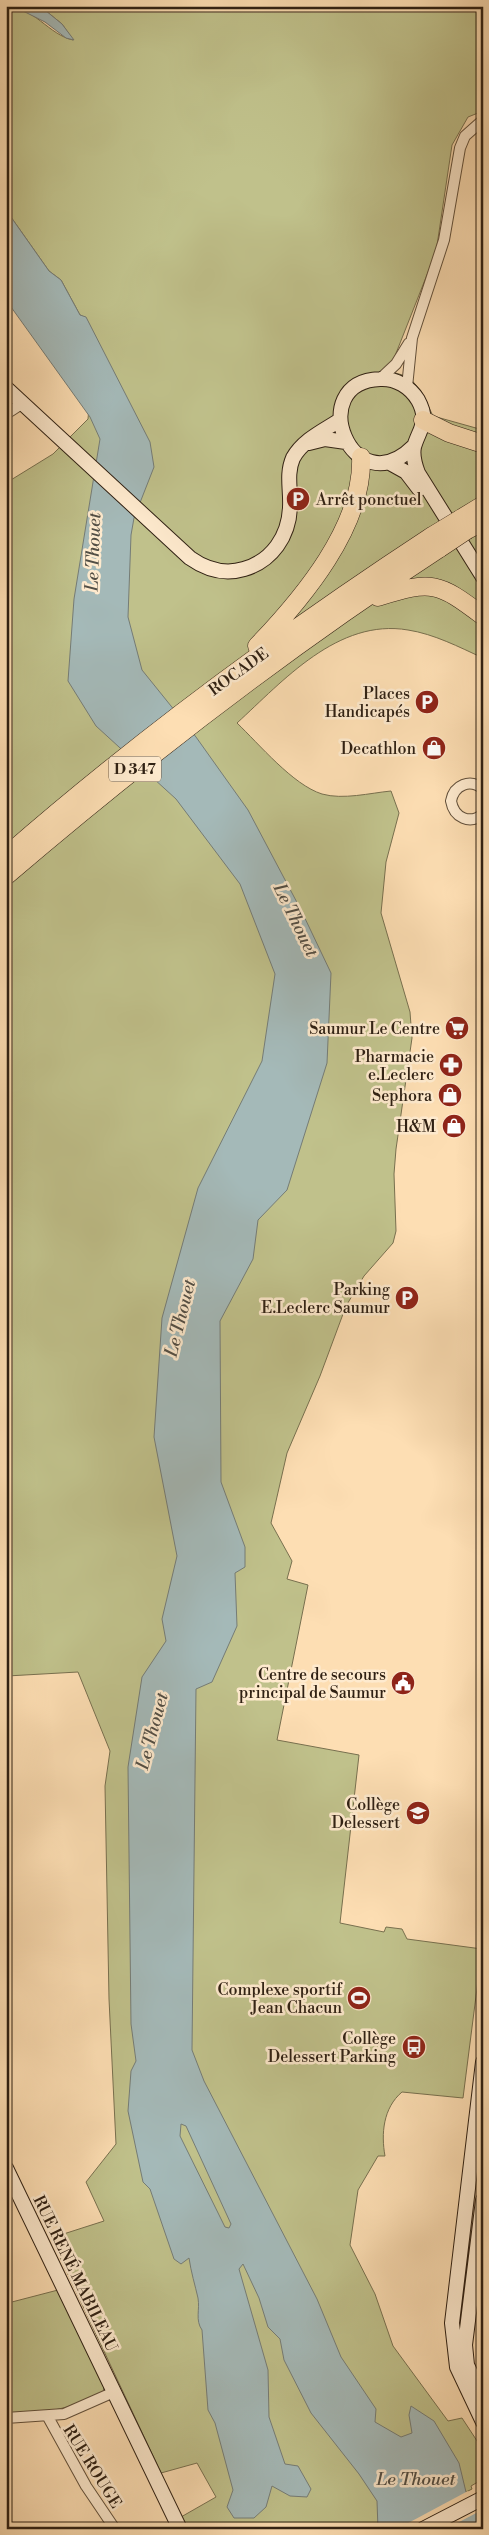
<svg xmlns="http://www.w3.org/2000/svg" width="489" height="2535" font-family="'Libre Bodoni',serif">
	<style>
		.green { fill: #c0c18b; stroke: #78704f }
		.water { fill: #a4b9b8; stroke: #757c76; fill-rule: evenodd }
		.pier { fill: #fddeb3 }
		.lines { fill: none; stroke-linecap: round; stroke-linejoin: round }
		.street-casing { stroke: #62503b; stroke-width: 12 }
		.secondary-casing { stroke: #2f2013; stroke-width: 16 }
		.highway-casing { stroke: #2f2013; stroke-width: 19 }
		.street { stroke: #feeace; stroke-width: 10 }
		.secondary { stroke: #feeace; stroke-width: 14 }
		.highway { stroke: #fddeb3; stroke-width: 18 }
		.highway-bridge-casing { stroke: #2f2013; stroke-width: 19; stroke-linecap: butt }
		.highway-bridge { stroke: #fddeb3; stroke-width: 18 }
		.labels { text-anchor: middle; stroke-width: 5; stroke-linejoin: round; paint-order: stroke }
		.shield { fill: #feeace; stroke: #6d5d4b; stroke-width: 1 }
		.shield-label { font-size: 15px; font-weight: bold; fill: #2f2013 }
		.poi-label { font-size: 16px; fill: #2f2013; stroke: #feeace; text-anchor: end }
		.street-label { font-size: 16px; fill: #2f2013; stroke: #feeace }
		.water-label { font-size: 18px; font-style: italic; fill: #524e45; stroke: #feeace }
	</style>
	<rect width="100%" height="100%" fill="#fddeb3"/>
	<filter id="stains"><feTurbulence type="fractalNoise" baseFrequency=".004" numOctaves="4"/><feColorMatrix values="0 0 0 0 .2 0 0 0 0 .09 0 0 0 0 .02 0 0 0 .5 -.17"/></filter>
	<radialGradient id="worn" r=".72"><stop offset=".6" stop-color="#630" stop-opacity="0"/><stop offset="1" stop-color="#630" stop-opacity=".3"/></radialGradient>
	<path class="green" d="M6,6c27,0 43,29 67,34l-11,-16 -22,-18h443v105l-15,6 -16,28 -16,107 -47,119 20,6 12,14 12,25 50,14v228c-24,-11 -49,-24 -75,-28 -70,-12 -125,51 -171,93 22,21 56,62 85,71 21,6 48,-1 69,-3l8,22 -13,49 -5,51 29,99 2,26 -16,111 -2,25 2,57 -3,12 -29,33 -18,30 -26,70 -33,77 -16,70 21,38 -5,18 21,6 -31,155 82,15 -19,168 44,9 2,-5 16,2 5,10 75,10 -19,149 -61,-6c-19,16 -21,42 -17,64h-7l-20,34 -8,55 25,49 18,52 55,75 14,-3 21,32v29l-12,7 1,3 -6,3 17,25v12h-296l-6,-12 35,-20 -19,-34 -36,10 -110,-235 53,-17 -18,-39 30,-38 -7,-145 -4,-213 5,-35 -32,-79 -71,4 -1,-1193 47,-29 35,-35 7,-82 -9,-19 -6,-3 -19,-35 -12,-9 -43,-61z
		M58,2290l46,96 -1,7 -36,14 -25,6h-36v-114l2,4z"/>
	<path class="water" d="M13,6h27l22,18 12,16 -8,-2 -21,-16z
		M6,210l43,61 12,9 19,35 6,2 64,125 4,25 -20,51 -3,17 -3,82 14,53 54,67 52,73 53,100 30,63 -4,90 -40,127 -29,30 -5,39 -33,62 1,161 24,65v20l-10,6 2,53 -25,56 -16,7 -4,361 12,31 113,218 24,58 35,52 -1,13 26,15 11,-4 -3,-18 2,-9 23,15 25,42 7,29 14,23 3,14h-105l-1,-28 -18,-27 -48,-61 -27,-53 -4,-21 -12,-12 -9,-29 -16,-34 -4,5 29,101 1,47 16,47 13,2 13,23 -4,8 -17,-1 -18,-10 -6,21 -12,11h-20l-7,-11 6,-17 -18,-67 -7,-13 -6,-80c-7,-10 -2,-20 -4,-32 -3,-13 -7,-26 -9,-40l-8,6 -7,-5 -24,-70 -7,-7 -15,-71 3,-40 5,-10 -5,-37 -3,-257 14,-90 24,-36 -4,-22 15,-63 -23,-119 8,-119 36,-130 64,-127 13,-87 -35,-90 -64,-85 -80,-73 -28,-45 6,-82 26,-160 -10,-22 -84,-117zM181,2124l5,2 45,98 -2,4 -4,-1 -45,-91z"/>
	<path class="pier" d="M468,2491l12,20 -34,18h-49z"/>
	<g class="lines">
		<g class="street-casing">
			<path id="street" d="M380,379l16,-15 13,-21
				M407,387l5,-49 32,-98 16,-92 5,-12 18,-16
				M6,414l17,-11
				M483,789c-13,-11 -29,-4 -32,12 3,17 19,24 32,13
				M48,2417l38,69 29,43
				M6,2418l58,-4 50,-22"/>
		</g>
		<g class="secondary-casing">
			<path id="secondary" d="M6,388l184,170c17,12 34,17 54,11 28,-8 45,-33 46,-62 1,-17 -4,-33 3,-49 10,-18 30,-27 47,-38
				M309,443l16,-4 21,3
				M414,446c-62,62 -111,-64 -34,-67 16,-1 30,8 38,21 12,22 1,29 -4,47 -2,9 1,18 4,26l65,104
				M388,462l18,10 13,17
				M483,2062l-31,261 5,44 26,55
				M6,2168l174,361
				M483,2200l-18,145 2,20 16,34
				M423,2529l60,-31"/>
		</g>
		<g class="highway-casing">
			<path id="highway" d="M423,420l26,13 34,11
				M460,519l23,-14
				M467,530l16,-8
				M378,597c54,-17 60,-15 105,19
				M257,646c45,-47 107,-120 104,-189
				M6,856c134,-117 278,-223 426,-320
				M6,876c138,-118 282,-229 434,-328"/>
		</g>
		<use href="#street" class="street"/>
		<use href="#secondary" class="secondary"/>
		<use href="#highway" class="highway"/>
		<g class="highway-bridge-casing">
			<path id="highway-bridge" d="M432,536l28,-17
				M440,548l27,-18"/>
		</g>
		<use href="#highway-bridge" class="highway-bridge"/>
	</g>
	<defs>
		<g id="parking-disc" transform="scale(1.25)"><circle r="9.5" fill="#8f2418" stroke="#feeace"/><path d="M-3.5-5.5H1a3.5 3.5 0 0 1 0 7H-1V5.5H-3.5ZM-1-3.4V-.6H.8a1.4 1.4 0 0 0 0-2.8Z" fill="#fff"/></g>
		<g id="shop-disc" transform="scale(1.25)"><circle r="9.5" fill="#8f2418" stroke="#feeace"/><path d="M-5-2.5h2.3a2.7 3.5 0 0 1 5.4 0H5L5.5 6h-11ZM-1.5-2.5h3a1.5 2.3 0 0 0-3 0Z" fill="#fff"/></g>
		<g id="supermarket-disc" transform="scale(1.25)"><circle r="9.5" fill="#8f2418" stroke="#feeace"/><path d="M-6-5.5h2.5l.6 2H6L4.5 2H-2.5L-4.4-4H-6ZM-1.5 3.2a1.3 1.3 0 1 0 .1 0ZM3 3.2a1.3 1.3 0 1 0 .1 0Z" fill="#fff"/></g>
		<g id="pharmacy-disc" transform="scale(1.25)"><circle r="9.5" fill="#8f2418" stroke="#feeace"/><path d="M-2-6h4v4h4v4h-4v4h-4v-4h-4v-4h4Z" fill="#fff"/></g>
		<g id="civic-disc" transform="scale(1.25)"><circle r="9.5" fill="#8f2418" stroke="#feeace"/><path d="M-.6-6.5H3V-4.5H.6V-3L4-1V1h2V6H-6V1h2V-1L-.6-3ZM-1.2 2.5V6h2.4V2.5Z" fill="#fff"/></g>
		<g id="school-disc" transform="scale(1.25)"><circle r="9.5" fill="#8f2418" stroke="#feeace"/><path d="M0-5L7-2L0 1L-7-2ZM-4 1L0 2.5L4 1V4Q0 6-4 4Z" fill="#fff"/></g>
		<g id="stadium-disc" transform="scale(1.25)"><circle r="9.5" fill="#8f2418" stroke="#feeace"/><path d="M0-5a6.5 5 0 1 0 0 10a6.5 5 0 1 0 0-10ZM-3.5-1.8h7v3.6h-7Z" fill="#fff"/></g>
		<g id="bus-disc" transform="scale(1.25)"><circle r="9.5" fill="#8f2418" stroke="#feeace"/><path d="M-5-6H5V4H4V6H2V4H-2V6H-4V4H-5ZM-3.5-4V0h7V-4ZM-3.5 1.2v1.5H-2V1.2ZM2 1.2v1.5H3.5V1.2Z" fill="#fff"/></g>
	</defs>
	<g fill-rule="evenodd">
		<use href="#parking-disc" x="298" y="499"/>
		<use href="#parking-disc" x="427" y="702"/>
		<use href="#shop-disc" x="434" y="748"/>
		<use href="#supermarket-disc" x="457" y="1028"/>
		<use href="#pharmacy-disc" x="451" y="1065"/>
		<use href="#shop-disc" x="450" y="1095"/>
		<use href="#shop-disc" x="454" y="1126"/>
		<use href="#parking-disc" x="407" y="1298"/>
		<use href="#civic-disc" x="403" y="1683"/>
		<use href="#school-disc" x="418" y="1813"/>
		<use href="#stadium-disc" x="359" y="1998"/>
		<use href="#bus-disc" x="414" y="2047"/>
	</g>
	<g class="labels">
		<rect class="shield" x="109" y="756.5" width="52" height="25" rx="4"/>
		<g class="shield-label">
			<text x="135" y="774">D 347</text>
		</g>
		<g class="poi-label">
			<text x="316" y="505" text-anchor="start">Arrêt ponctuel</text>
			<text x="410" y="699">Places<tspan x="410" dy="18">Handicapés</tspan></text>
			<text x="416" y="754">Decathlon</text>
			<text x="440" y="1034">Saumur Le Centre</text>
			<text x="434" y="1062">Pharmacie<tspan x="434" dy="18">e.Leclerc</tspan></text>
			<text x="432" y="1101">Sephora</text>
			<text x="436" y="1132">H&amp;M</text>
			<text x="390" y="1295">Parking<tspan x="390" dy="18">E.Leclerc Saumur</tspan></text>
			<text x="386" y="1680">Centre de secours<tspan x="386" dy="18">principal de Saumur</tspan></text>
			<text x="400" y="1810">Collège<tspan x="400" dy="18">Delessert</tspan></text>
			<text x="342" y="1995">Complexe sportif<tspan x="342" dy="18">Jean Chacun</tspan></text>
			<text x="396" y="2044">Collège<tspan x="396" dy="18">Delessert Parking</tspan></text>
		</g>
		<g class="street-label">
			<text transform="translate(238 671) rotate(-36)" y="6">ROCADE</text>
			<text transform="translate(76 2273) rotate(64)" y="6">RUE RENÉ MABILEAU</text>
			<text transform="translate(93 2466) rotate(58)" y="6">RUE ROUGE</text>
		</g>
		<g class="water-label">
			<text transform="translate(93 552) rotate(-88)" y="6">Le Thouet</text>
			<text transform="translate(296 920) rotate(64)" y="6">Le Thouet</text>
			<text transform="translate(180 1318) rotate(-76)" y="6">Le Thouet</text>
			<text transform="translate(152 1731) rotate(-75)" y="6">Le Thouet</text>
			<text x="416" y="2485">Le Thouet</text>
		</g>
	</g>
	<rect width="489" height="2535" fill="none" stroke="#fddeb3" stroke-width="25"/>
	<rect x="8" y="8" width="474" height="2520" fill="none" stroke="#2f2013" stroke-width="2.5"/>
	<rect x="12" y="12" width="464" height="2510" fill="none" stroke="#2f2013"/>
	<rect width="100%" height="100%" filter="url(#stains)"/>
	<rect width="100%" height="100%" fill="url(#worn)"/>
</svg>
